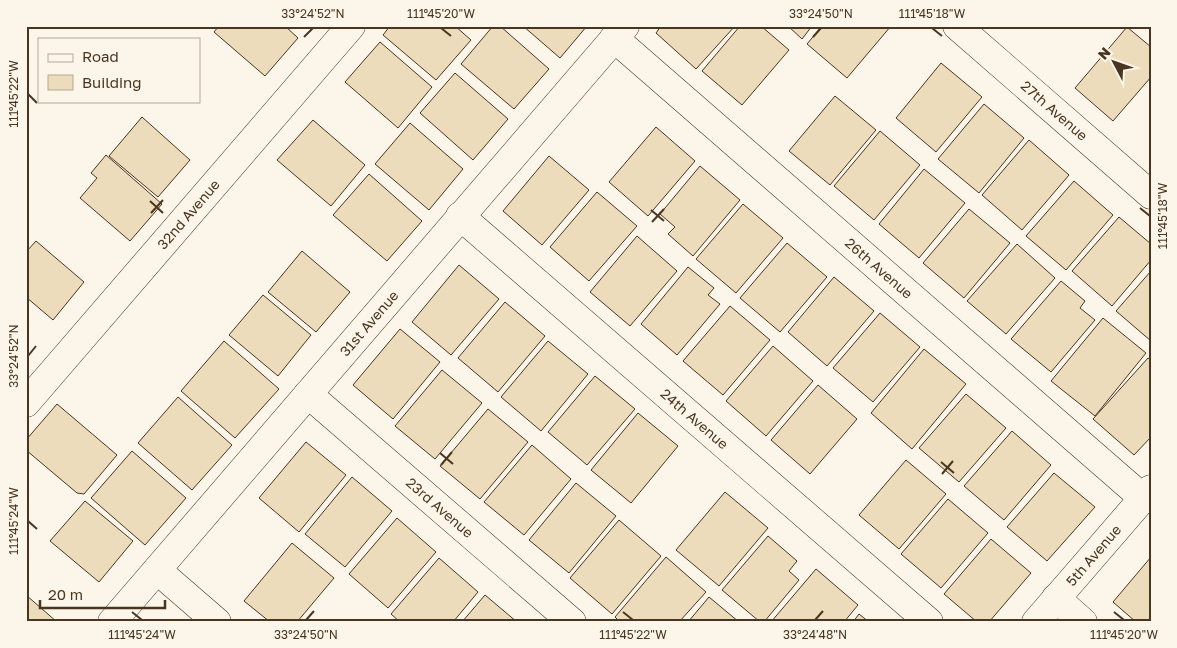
<svg xmlns="http://www.w3.org/2000/svg" width="1177" height="648" font-family="'Golos Text',sans-serif">
	<style>
		.building { fill: #ecdcbc; stroke: #4a3520 }
		.lines { fill: none; stroke-linecap: round; stroke-linejoin: round }
		.minor-casing { stroke: #4a3520; stroke-width: 29 }
		.minor { stroke: #fbf6e9; stroke-width: 28 }
		.ticks { fill: none; stroke: #4a3520; stroke-width: 2 }
		.labels { text-anchor: middle; stroke-width: 4; stroke-linejoin: round; paint-order: stroke }
		.street-label { font-size: 14px; fill: #4a3520; stroke: #fbf6e9 }
		.neatline { fill: none; stroke: #4a3520; stroke-width: 2 }
		.ticks-label { font-size: 12px; text-anchor: middle; fill: #4a3520 }
	</style>
	<rect width="100%" height="100%" fill="#fbf6e9"/>
	<path class="building" d="M219,26h66l13,12 -33,38 -51,-44z
		M390,26h65l16,14 -35,40 -53,-45z
		M493,26h7l49,43 -35,40 -53,-45z
		M523,26h64l-27,32z
		M661,26h74l-39,43 -40,-36z
		M740,26h21l28,24 -47,55 -40,-34z
		M788,26h24l-10,13z
		M822,26h69l-44,52 -40,-34z
		M1127,27l24,20v30l-38,44 -38,-33z
		M380,42l52,45 -34,41 -53,-46z
		M941,63l41,34 -46,55 -40,-34z
		M455,73l53,46 -35,41 -53,-47z
		M835,96l41,34 -46,55 -41,-34z
		M984,104l40,34 -45,55 -41,-34z
		M142,117l48,43 -32,37 -49,-41z
		M313,120l52,45 -34,41 -54,-46z
		M410,123l53,46 -34,41 -54,-46z
		M656,127l39,34 -47,55 -39,-34z
		M880,131l40,34 -46,55 -40,-34z
		M1029,140l40,35 -47,55 -40,-35z
		M106,155l56,49 -32,37 -50,-43 17,-20 -6,-5z
		M549,156l40,34 -47,55 -39,-34z
		M700,166l40,34 -47,56 -25,-22 7,-7 -15,-13z
		M924,169l41,34 -46,55 -40,-34z
		M369,174l53,47 -35,40 -54,-46z
		M1074,181l39,34 -47,55 -40,-34z
		M597,192l40,34 -48,55 -39,-34z
		M743,204l40,34 -47,55 -40,-34z
		M969,209l41,34 -46,55 -41,-35z
		M1119,217l32,27v16l-39,46 -40,-35z
		M637,236l40,35 -47,55 -40,-34z
		M36,241l48,41 -31,38 -27,-23v-45z
		M787,243l40,34 -47,55 -40,-34z
		M1017,244l38,34 -49,56 -39,-33z
		M302,251l48,41 -34,40 -48,-40z
		M459,265l40,34 -48,56 -39,-33z
		M688,267l26,21 -6,7 12,9 -43,51 -36,-31z
		M1151,271v70l-35,-30z
		M834,277l40,34 -47,55 -39,-34z
		M1061,281l24,20 -5,7 15,12 -44,52 -40,-33z
		M263,295l48,40 -33,41 -49,-41z
		M505,302l40,34 -47,56 -40,-34z
		M730,306l40,34 -47,55 -40,-34z
		M880,313l40,34 -47,55 -40,-34z
		M1103,318l43,35 -51,63 -44,-35z
		M400,329l40,33 -47,57 -40,-34z
		M224,341l55,48 -44,49 -54,-47z
		M548,341l40,33 -47,57 -40,-34z
		M773,346l40,35 -47,55 -40,-35z
		M924,349l42,35 -54,65 -41,-36z
		M1148,358l3,2v77l-17,18 -41,-36z
		M442,370l40,33 -47,56 -40,-33z
		M595,376l40,33 -48,56 -39,-33z
		M818,385l39,34 -47,55 -39,-34z
		M966,394l40,34 -47,54 -40,-34z
		M178,397l54,48 -40,45 -54,-47z
		M57,404l60,51 -33,39 -7,-1 -51,-43v-10z
		M488,409l40,33 -48,57 -40,-33z
		M638,413l40,33 -47,57 -40,-33z
		M1012,431l39,34 -47,55 -40,-34z
		M306,442l40,33 -47,57 -40,-34z
		M532,445l39,34 -47,56 -40,-33z
		M132,451l54,47 -41,47 -54,-47z
		M906,460l40,34 -47,55 -40,-34z
		M1054,473l41,34 -48,54 -40,-34z
		M352,477l40,34 -47,56 -40,-33z
		M576,483l40,33 -47,57 -40,-33z
		M725,492l43,36 -49,58 -43,-36z
		M948,499l40,34 -47,55 -40,-34z
		M85,501l48,40 -34,41 -49,-41z
		M397,518l39,34 -48,56 -39,-34z
		M619,520l42,36 -49,58 -42,-36z
		M768,536l29,25 -8,10 10,9 -35,42h-4l-38,-32z
		M991,539l40,34 -42,49h-12l-33,-28z
		M292,543l42,35 -37,44h-27l-26,-21z
		M666,557l40,35 -27,30h-59l-5,-5z
		M1151,557v65h-15l-23,-20z
		M439,558l39,34 -25,30h-53l-9,-8z
		M816,569l42,36 -14,17h-73z
		M26,595l31,27h-31z
		M485,595l32,27h-55z
		M709,597l30,25h-51z
		M859,614l10,8h-16z"/>
	<g class="lines">
		<g class="minor-casing">
			<g id="minor">
				<path id="s1" d="M957,26l194,169"/>
				<path id="s2" d="M614,38l529,460"/>
				<path id="s3" d="M460,216l469,406"/>
				<path id="s4" d="M308,394l264,228"/>
				<path id="s5" d="M26,403l325,-377"/>
				<path d="M157,570l60,52"/>
				<path d="M1056,598l27,24"/>
				<path id="s6" d="M112,622l513,-596"/>
				<path id="s7" d="M1036,622l115,-133"/>
			</g>
		</g>
		<use href="#minor" class="minor"/>
	</g>
	<path class="ticks" d="M441,28l10,8M932,28l10,8M304,37l9,-9M813,37l8,-9M28,94l9,9M150,201l13,12M1140,208l10,8M651,210l13,11M151,213l12,-13M652,222l12,-13M28,356l8,-10M440,453l13,11M941,462l13,11M441,465l11,-13M942,474l11,-13M28,521l9,8M132,612l10,8M623,612l10,8M1114,612l10,8M306,620l8,-9M815,620l8,-9"/>
	<g class="labels">
		<g class="street-label">
			<text dy="5" stroke="none"><textPath href="#s1" startOffset="129">27th Avenue</textPath></text>
			<text dy="5" stroke="none"><textPath href="#s5" startOffset="249">32nd Avenue</textPath></text>
			<text dy="5" stroke="none"><textPath href="#s2" startOffset="351">26th Avenue</textPath></text>
			<text dy="5" stroke="none"><textPath href="#s6" startOffset="394">31st Avenue</textPath></text>
			<text dy="5" stroke="none"><textPath href="#s3" startOffset="310">24th Avenue</textPath></text>
			<text dy="5" stroke="none"><textPath href="#s4" startOffset="174">23rd Avenue</textPath></text>
			<text dy="5" stroke="none"><textPath href="#s7" startOffset="88">5th Avenue</textPath></text>
		</g>
	</g>
	<rect width="1177" height="648" fill="none" stroke="#fbf6e9" stroke-width="55"/>
	<rect x="38" y="38" width="162" height="65" fill="#fbf6e9" stroke="#b4a999"/>
	<rect x="48" y="54" width="25" height="8" fill="#fbf6e9" stroke="#b4a999"/>
	<text x="82" y="62" font-size="15" fill="#4a3520">Road</text>
	<rect x="48" y="75" width="25" height="15" fill="#ecdcbc" stroke="#b4a999"/>
	<text x="82" y="88" font-size="15" fill="#4a3520">Building</text>
	<g transform="translate(1114 62) rotate(311)" stroke="#fbf6e9" stroke-width="4" paint-order="stroke">
	<path d="M0-4L9 19L0 12L-9 19Z" fill="#4a3520"/>
	<text y="-8" font-size="14" font-weight="bold" text-anchor="middle" fill="#4a3520">N</text>
	</g>
	<path d="M40 600v8h125v-8" fill="none" stroke="#4a3520" stroke-width="2.5"/>
	<text x="48" y="600" font-size="15" fill="#4a3520" stroke="#fbf6e9" stroke-width="4" paint-order="stroke">20 m</text>
	<rect x="28" y="28" width="1122" height="592" class="neatline"/>
	<g class="ticks-label">
		<text x="313" y="18">33°24'52"N</text>
		<text x="441" y="18">111°45'20"W</text>
		<text x="821" y="18">33°24'50"N</text>
		<text x="932" y="18">111°45'18"W</text>
		<text transform="translate(14 94) rotate(-90)" y="4">111°45'22"W</text>
		<text transform="translate(1163 216) rotate(-90)" y="4">111°45'18"W</text>
		<text transform="translate(14 356) rotate(-90)" y="4">33°24'52"N</text>
		<text transform="translate(14 521) rotate(-90)" y="4">111°45'24"W</text>
		<text x="142" y="639">111°45'24"W</text>
		<text x="306" y="639">33°24'50"N</text>
		<text x="633" y="639">111°45'22"W</text>
		<text x="815" y="639">33°24'48"N</text>
		<text x="1124" y="639">111°45'20"W</text>
	</g>
</svg>
